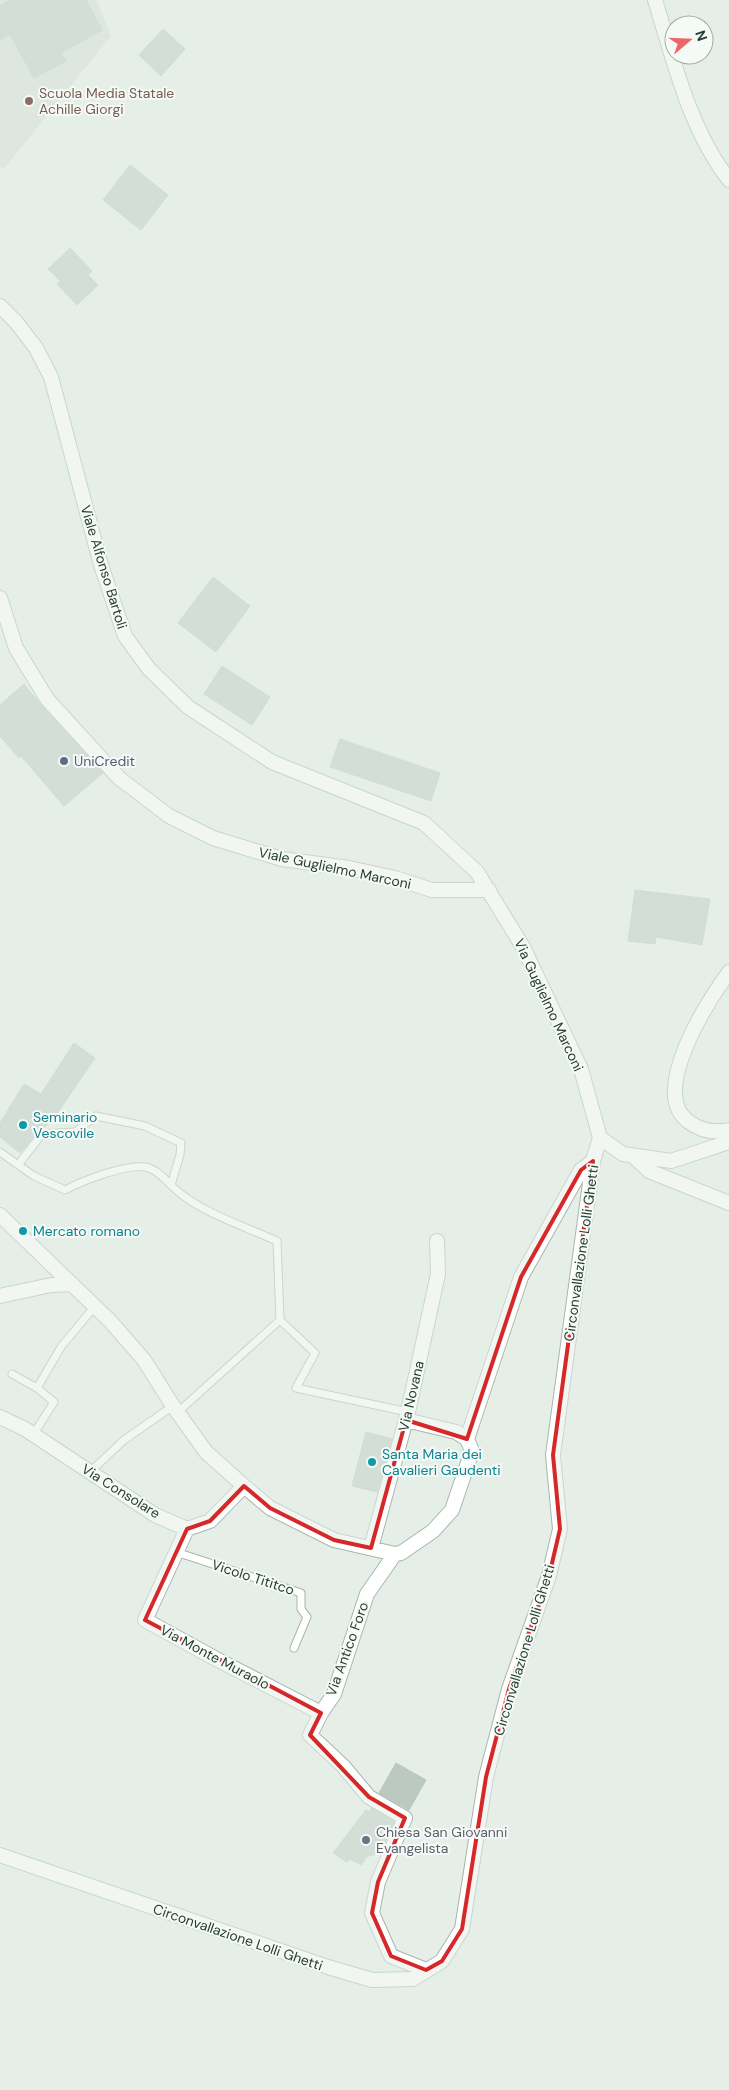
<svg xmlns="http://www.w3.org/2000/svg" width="729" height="2090" font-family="'DM Sans',sans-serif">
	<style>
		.built { fill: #d4ded6 }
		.building { fill: #bbc9c0; stroke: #b8c7bd }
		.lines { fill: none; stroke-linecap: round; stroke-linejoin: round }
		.service-casing { stroke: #a8b6ad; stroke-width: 9 }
		.minor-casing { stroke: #a8b6ad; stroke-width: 16 }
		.service { stroke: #fff; stroke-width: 7 }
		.minor { stroke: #fff; stroke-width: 14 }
		.marked { fill: none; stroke: #d62828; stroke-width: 4; stroke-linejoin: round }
		.education-dot { fill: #8d6e63; stroke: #f6faf7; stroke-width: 2 }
		.service-dot { fill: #5c6f8a; stroke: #f6faf7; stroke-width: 2 }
		.culture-dot { fill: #0f9aa8; stroke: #f6faf7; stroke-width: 2 }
		.worship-dot { fill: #6b7280; stroke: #f6faf7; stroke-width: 2 }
		.labels { text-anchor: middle; stroke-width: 4; stroke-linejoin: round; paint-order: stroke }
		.education-label { font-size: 14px; fill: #785e54; stroke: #f6faf7; text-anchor: start }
		.street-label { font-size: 14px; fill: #253f31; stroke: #f6faf7 }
		.service-label { font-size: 14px; fill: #4e5e75; stroke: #f6faf7; text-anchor: start }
		.culture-label { font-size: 14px; fill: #0d838f; stroke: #f6faf7; text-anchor: start }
		.worship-label { font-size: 14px; fill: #5b616d; stroke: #f6faf7; text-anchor: start }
	</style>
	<rect width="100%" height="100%" fill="#e6eee8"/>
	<path class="built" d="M0,0h97l14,36 -108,134 -3,-5z"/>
	<path class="building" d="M10,0h76l16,30 -41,23 5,8 -32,17 -24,-44 -10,6v-34z
		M163,29l22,20 -24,27 -22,-21z
		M130,165l38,30 -27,35 -38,-30z
		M70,248l22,23 -4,4 10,10 -21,20 -20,-21 3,-3 -12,-12z
		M213,577l37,29 -34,46 -38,-29z
		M222,666l48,31 -18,28 -48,-31z
		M24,684l17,21 62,68 -39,33 -43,-50 -2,2 -19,-22v-31z
		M340,739l100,34 -9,28 -101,-34z
		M635,890l75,9 -8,46 -46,-8 -1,7 -27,-3z
		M74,1043l21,15 -41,60 -11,11 -5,2 -18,22 -20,-16v-14l24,-39 17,10z
		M366,1432l26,7 -15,53 -25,-6z
		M396,1763l30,17 -17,30 -30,-17z
		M371,1808l23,14 -13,30 -15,5 -5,8 -11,-6 -3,3 -14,-9 33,-43 3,2z"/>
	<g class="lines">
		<g class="service-casing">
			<path id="service" d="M0,1152l34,24 31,14c17,-9 60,-26 80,-23 14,2 25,19 36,27 25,20 67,34 96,47l3,79 -102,92
				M18,1165l24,-31 33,-2 21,-16 49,10 36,17 -1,12 -9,30
				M280,1320l35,33 -19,35 112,24
				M12,1374l25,14
				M33,1435l21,-33 -17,-14 24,-41 34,-41
				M90,1472l34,-32 49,-34
				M176,1552l125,41v16l6,8 -13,31"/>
		</g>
		<g class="minor-casing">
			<path id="minor" d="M655,0c19,61 34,128 74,180
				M0,306l16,16 20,26 15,29 50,188 24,71 24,33 39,38 84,55 152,61 53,49 46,75 58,122 19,69 23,16 48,7 58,-19
				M0,598l16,50 31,51 72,79 50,38 44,22 69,21 67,9 46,10 37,12h57
				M729,972c-21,29 -81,121 -40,150 12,9 26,11 40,8
				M633,1156l16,15 80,32
				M0,1215l110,106 34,39 29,46 33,46 38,34
				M0,1296l51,-11 21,-1
				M0,1417l25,12 130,86 32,14 23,-8 34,-35 26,22 64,32 61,14 6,-1 32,-22 19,-21 20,-59 -5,-12 -11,-7 -50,-12
				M467,1439l54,-162 60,-107 12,-9
				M187,1529l-42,91 73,40 103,53
				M371,1548l37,-136 30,-138 -1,-33
				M395,1554l-28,40 -33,100 -13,19 -11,22 33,31 26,31 36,21 -27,64 -6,31 19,43 35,14
				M0,1855l328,112 44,13 41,-1 29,-18 20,-32 24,-152 23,-88 40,-113 11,-47 -7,-74 40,-294 7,-23"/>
		</g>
		<use href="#service" class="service"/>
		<use href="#minor" class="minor"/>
	</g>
	<path d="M0 0H729V2090H0ZM593,1161l-40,294 7,74 -11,47 -40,113 -23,88 -24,152 -20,32 -16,9 -35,-14 -19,-43 6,-31 27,-64 -36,-21 -59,-62 11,-22 -176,-93 42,-91 23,-8 34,-35 26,22 64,32 37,8 35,-128 61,19 54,-162 60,-107z" fill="#e6eee8" fill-opacity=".55" fill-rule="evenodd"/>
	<path class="marked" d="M593,1161l-40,294 7,74 -11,47 -40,113 -23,88 -24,152 -20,32 -16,9 -35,-14 -19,-43 6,-31 27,-64 -36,-21 -59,-62 11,-22 -176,-93 42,-91 23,-8 34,-35 26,22 64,32 37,8 35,-128 61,19 54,-162 60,-107z"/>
	<circle class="education-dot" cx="29" cy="101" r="5"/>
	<circle class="service-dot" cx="64" cy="761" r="5"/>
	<g class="culture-dot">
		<circle cx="23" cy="1125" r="5"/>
		<circle cx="23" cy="1231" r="5"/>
		<circle cx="372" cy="1462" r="5"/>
	</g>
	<circle class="worship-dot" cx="366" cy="1840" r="5"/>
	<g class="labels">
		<g class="education-label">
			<text x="39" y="98">Scuola Media Statale<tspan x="39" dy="16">Achille Giorgi</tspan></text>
		</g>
		<g class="street-label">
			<text transform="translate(104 567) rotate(73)" y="5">Viale Alfonso Bartoli</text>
			<text transform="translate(335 868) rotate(12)" y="5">Viale Guglielmo Marconi</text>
			<text transform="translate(549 1005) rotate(65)" y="5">Via Guglielmo Marconi</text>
			<text transform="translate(581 1253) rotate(-82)" y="5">Circonvallazione Lolli Ghetti</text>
			<text transform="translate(411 1396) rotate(-77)" y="5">Via Novana</text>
			<text transform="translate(121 1491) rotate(32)" y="5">Via Consolare</text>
			<text transform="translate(253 1577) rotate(18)" y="5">Vicolo Tititco</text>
			<text transform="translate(347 1649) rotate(-70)" y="5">Via Antico Foro</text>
			<text transform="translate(524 1650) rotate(-73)" y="5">Circonvallazione Lolli Ghetti</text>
			<text transform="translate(215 1657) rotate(28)" y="5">Via Monte Muraolo</text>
			<text transform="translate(238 1937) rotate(19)" y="5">Circonvallazione Lolli Ghetti</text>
		</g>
		<g class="service-label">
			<text x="74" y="766">UniCredit</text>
		</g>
		<g class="culture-label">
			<text x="33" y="1122">Seminario<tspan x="33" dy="16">Vescovile</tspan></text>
			<text x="33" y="1236">Mercato romano</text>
			<text x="382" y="1459">Santa Maria dei<tspan x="382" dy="16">Cavalieri Gaudenti</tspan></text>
		</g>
		<g class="worship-label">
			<text x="376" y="1837">Chiesa San Giovanni<tspan x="376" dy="16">Evangelista</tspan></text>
		</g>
	</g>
	<g transform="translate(689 40) rotate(71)"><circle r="24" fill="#f6faf7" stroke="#a2afa8"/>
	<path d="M0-4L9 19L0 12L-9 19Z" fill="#eb676a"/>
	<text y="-8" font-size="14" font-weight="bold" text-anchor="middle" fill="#253f31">N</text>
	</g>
</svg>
